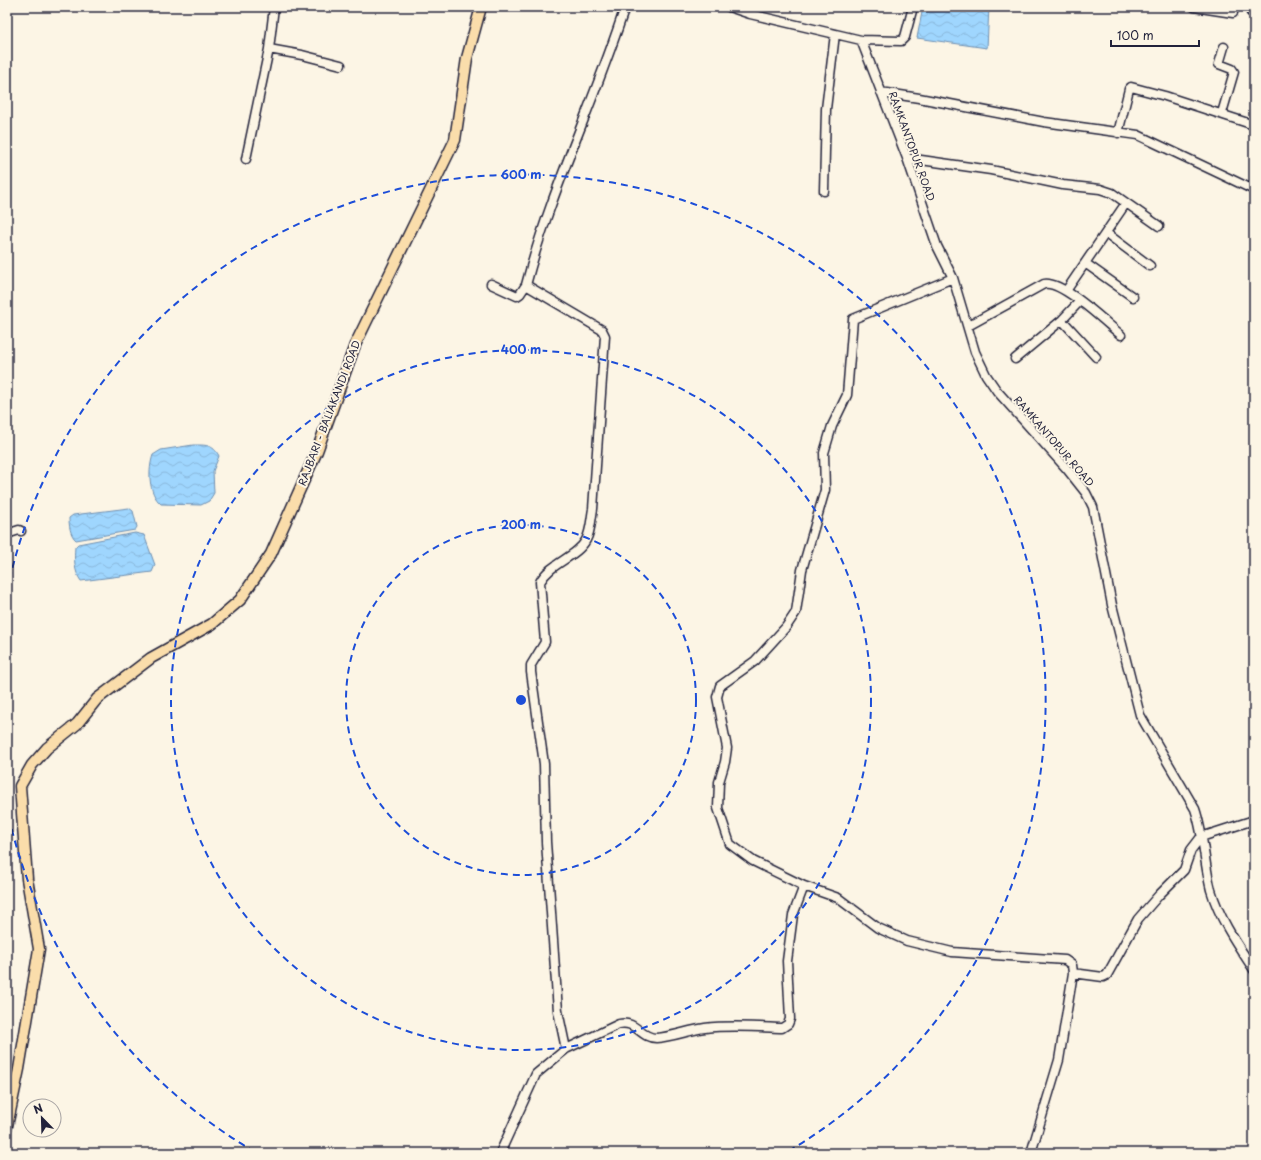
<svg xmlns="http://www.w3.org/2000/svg" width="1261" height="1160" font-family="'Playpen Sans',sans-serif">
	<style>
		.water { fill: url(#water-waves); stroke: #6d8eb0 }
		.lines { fill: none; stroke-linecap: round; stroke-linejoin: round }
		.minor-casing { stroke: #22223b; stroke-width: 11 }
		.major-casing { stroke: #22223b; stroke-width: 13 }
		.minor { stroke: #fcf5e5; stroke-width: 8 }
		.major { stroke: #faddab; stroke-width: 10 }
		.ring { fill: none; stroke: #1d4ed8; stroke-width: 2; stroke-dasharray: 7 5 }
		.labels { text-anchor: middle; stroke-width: 4; stroke-linejoin: round; paint-order: stroke }
		.street-label { font-size: 10px; fill: #22223b; stroke: #fcf5e5 }
		.centre { fill: #1d4ed8; stroke: #fcf5e5; stroke-width: 2 }
		.ring-label { font-size: 12px; text-anchor: middle; font-weight: bold; fill: #1d4ed8; stroke: #fcf5e5; stroke-width: 4; stroke-linejoin: round; paint-order: stroke }
	</style>
	<defs>
		<pattern id="water-waves" width="16" height="10" patternUnits="userSpaceOnUse"><rect width="16" height="10" fill="#9fd6fe"/><path d="M0 5q4-4 8 0t8 0" fill="none" stroke="#89b7db"/></pattern>
	</defs>
	<rect width="100%" height="100%" fill="#fcf5e5"/>
	<filter id="ink" filterUnits="userSpaceOnUse"><feTurbulence type="fractalNoise" baseFrequency=".025" numOctaves="2"/><feDisplacementMap in="SourceGraphic" scale="8" xChannelSelector="R" yChannelSelector="G"/><feConvolveMatrix kernelMatrix="1 2 1 2 8 2 1 2 1" color-interpolation-filters="sRGB"/></filter>
	<g filter="url(#ink)">
		<path class="water" d="M923,7h66l-2,41 -70,-10z
			M193,445c12,0 20,-1 26,11l-6,15 1,22 -5,8 -8,4 -40,-1c-13,-11 -13,-34 -8,-49l8,-5z
			M129,508l4,3 4,16 -2,3 -59,10c-6,-5 -7,-15 -7,-22l4,-3z
			M135,533l9,2 11,30 -3,7 -71,9c-7,-9 -7,-23 -6,-34l3,-3z"/>
		<g class="lines">
			<g class="minor-casing">
				<path id="minor" d="M729,7l21,7 111,26 40,1 4,-4 8,-30
					M1194,7l39,6
					M1252,7l-1,5 3,1
					M861,40l46,118 30,88 16,32 22,74 11,23 11,16 70,78 19,24 7,14 19,98 28,110 55,94c9,26 9,54 16,81 9,30 26,54 43,80
					M269,49l33,6 39,10
					M881,92l38,6 125,24 94,13 116,55
					M1222,113l12,-41 -2,-3 -13,-5 5,-17
					M1118,133l11,-44 2,-2 34,9 89,29
					M907,158l84,12 72,15 37,4 12,4 47,33
					M246,159l23,-110 5,-42
					M824,191l2,-82 9,-75
					M1106,233l44,33
					M1085,263l48,34
					M491,284l26,12 3,-2 6,-9
					M1066,291l60,-88
					M1062,320l34,37
					M968,326l76,-42c18,-4 62,39 77,51
					M1015,359l47,-39 18,-19
					M7,534l12,-4 2,1
					M804,886l34,12 40,30 29,13 45,11 113,8 7,5 1,8
					M566,1049l-8,-38 -12,-169 -2,-78 -13,-92v-7l14,-23 -5,-60c10,-19 37,-25 46,-42 5,-9 5,-21 7,-31l12,-173 -3,-6 -76,-45c25,-96 69,-184 99,-278
					M500,1153l36,-79 30,-25 53,-25c17,-4 21,14 37,14 17,-1 33,-8 49,-10 25,-3 52,-1 77,0l6,-4 2,-5 -3,-58 6,-46 11,-29 -51,-25 -23,-17 -12,-36 1,-26 6,-20 2,-14 -10,-51 3,-11 35,-25 31,-34 10,-15 6,-42 23,-80 -1,-37 8,-27 15,-31 6,-76 100,-41
					M1031,1153l28,-93 14,-87 30,4 4,-2 31,-56 21,-24 25,-25 7,-20 10,-13 53,-17"/>
			</g>
			<g class="major-casing">
				<path id="major" d="M7,1126l12,-57 20,-120 -12,-70 -7,-93 12,-21 15,-17 30,-24 20,-25 54,-41 61,-34 28,-24 31,-46 46,-103 38,-106 100,-205 12,-82 14,-51"/>
			</g>
			<use href="#minor" class="minor"/>
			<use href="#major" class="major"/>
		</g>
	</g>
	<g class="ring">
		<circle cx="521" cy="700" r="175"/>
		<circle cx="521" cy="700" r="350"/>
		<path d="M255 1152A525 525 0 0 1 7 809M7 591A525 525 0 1 1 787 1152"/>
	</g>
	<g class="labels">
		<g class="street-label">
			<text transform="translate(912 146) rotate(70)" y="4">RAMKANTOPUR ROAD</text>
			<text transform="translate(329 413) rotate(-69)" y="4">RAJBARI - BALIAKANDI ROAD</text>
			<text transform="translate(1054 441) rotate(49)" y="4">RAMKANTOPUR ROAD</text>
		</g>
	</g>
	<circle cx="521" cy="700" r="6" class="centre"/>
	<g class="ring-label">
		<text x="521" y="179">600 m</text>
		<text x="521" y="354">400 m</text>
		<text x="521" y="529">200 m</text>
	</g>
	<rect width="1261" height="1160" fill="none" stroke="#fcf5e5" stroke-width="24"/>
	<rect x="12" y="12" width="1237" height="1136" fill="none" stroke="#22223b" stroke-width="1.5" filter="url(#ink)"/>
	<g transform="translate(42 1118) rotate(337)"><circle r="19" fill="#fcf5e5" stroke="#a5a1a1"/>
	<path d="M0-3L7 15L0 10L-7 15Z" fill="#22223b"/>
	<text y="-6" font-size="11" font-weight="bold" text-anchor="middle" fill="#22223b">N</text>
	</g>
	<path d="M1111 40v6h88v-6" fill="none" stroke="#22223b" stroke-width="2"/>
	<text x="1117" y="40" font-size="12" fill="#22223b" stroke="#fcf5e5" stroke-width="3" paint-order="stroke">100 m</text>
</svg>
